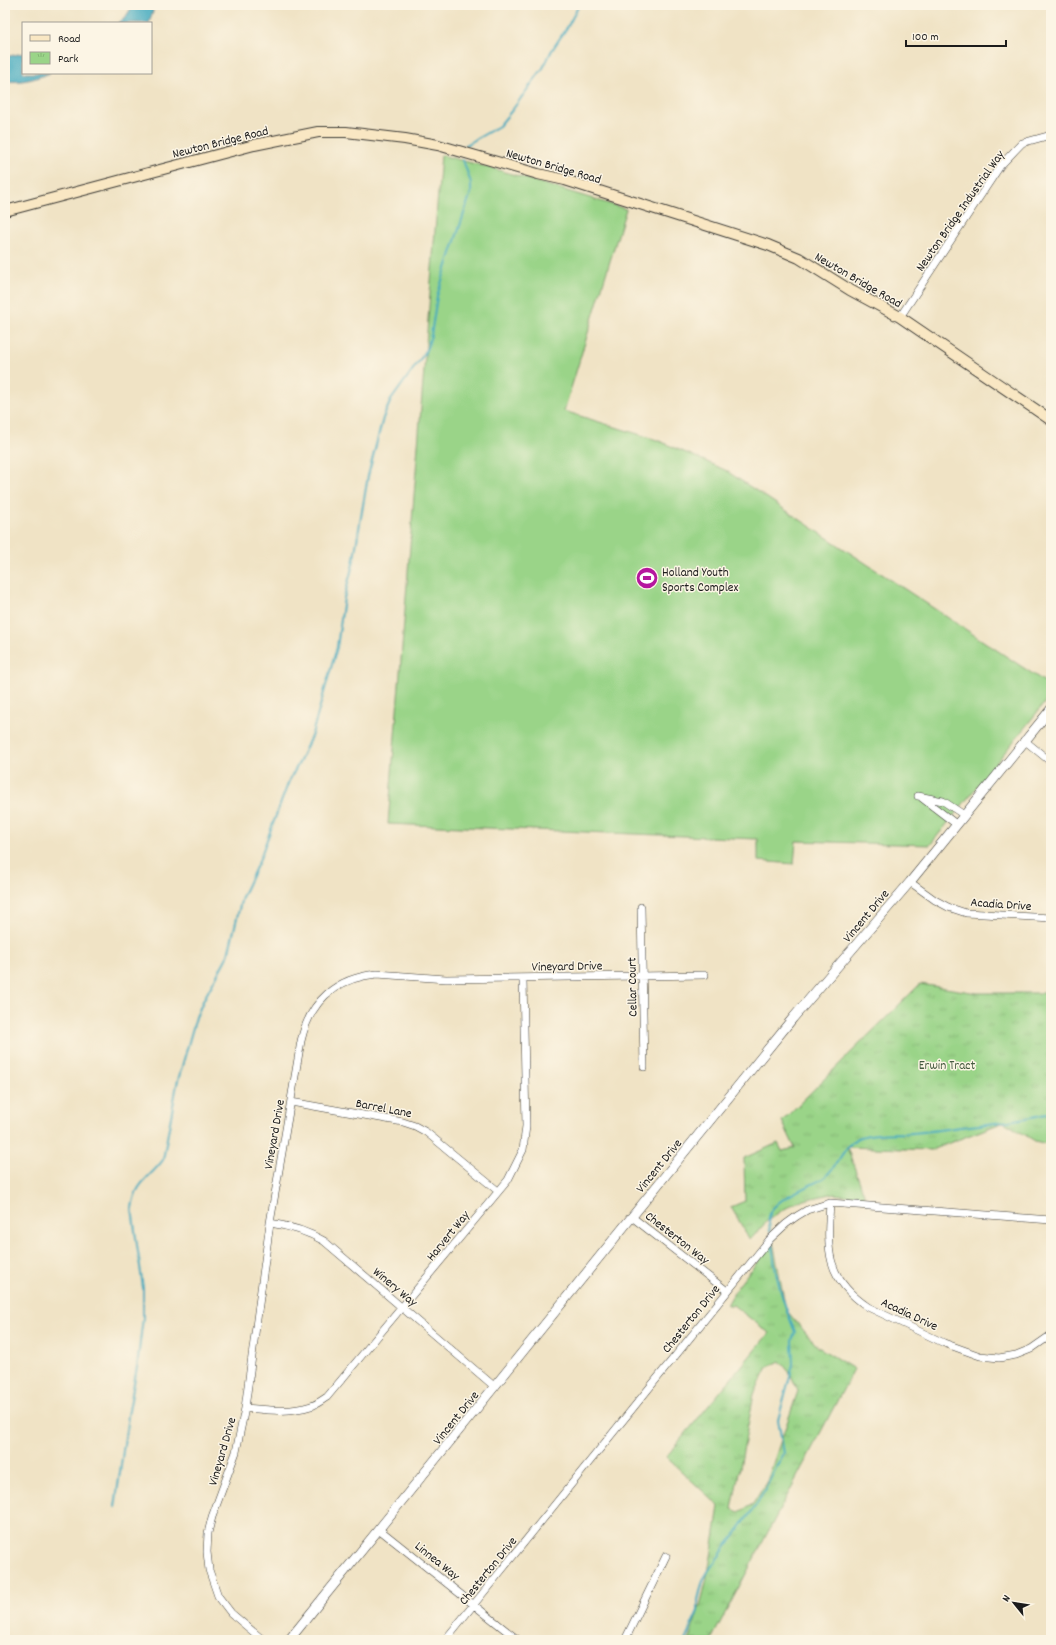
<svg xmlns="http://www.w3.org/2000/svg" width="1056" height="1645" font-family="Dekko,sans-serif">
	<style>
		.park { fill: url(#park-tufts); stroke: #5b7852; fill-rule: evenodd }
		.garden { fill: #9ad488; stroke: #5b7852 }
		.water { fill: #3fa9bf; stroke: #2e626e }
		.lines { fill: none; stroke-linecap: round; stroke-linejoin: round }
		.stream { stroke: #3fa9bf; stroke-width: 2 }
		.minor-casing { stroke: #3c3a35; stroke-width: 8 }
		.tertiary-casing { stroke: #3c3a35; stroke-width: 10 }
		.secondary-casing { stroke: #3c3a35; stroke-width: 12 }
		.minor { stroke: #fff; stroke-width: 7 }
		.tertiary { stroke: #fff; stroke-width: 9 }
		.secondary { stroke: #f9e7c3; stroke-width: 10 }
		.labels { text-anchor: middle; stroke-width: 3; stroke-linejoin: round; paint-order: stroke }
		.street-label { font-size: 13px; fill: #1c1c1c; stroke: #fcf5e5 }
		.poi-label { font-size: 13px; fill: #1c1c1c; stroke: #fcf5e5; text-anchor: start }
		.park-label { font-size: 13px; fill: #485c42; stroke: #fcf5e5 }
	</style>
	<defs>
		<pattern id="park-tufts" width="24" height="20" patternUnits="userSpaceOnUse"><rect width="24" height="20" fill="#9ad488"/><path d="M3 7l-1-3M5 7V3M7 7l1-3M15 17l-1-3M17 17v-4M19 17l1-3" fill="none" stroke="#84b575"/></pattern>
	</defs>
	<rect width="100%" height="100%" fill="#fcf5e5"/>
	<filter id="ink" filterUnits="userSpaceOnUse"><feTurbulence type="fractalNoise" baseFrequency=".025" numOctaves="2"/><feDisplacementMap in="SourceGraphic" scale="8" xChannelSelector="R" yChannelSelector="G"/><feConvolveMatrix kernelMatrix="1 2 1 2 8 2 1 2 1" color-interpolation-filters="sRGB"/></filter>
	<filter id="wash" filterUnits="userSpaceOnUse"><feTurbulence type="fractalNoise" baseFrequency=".012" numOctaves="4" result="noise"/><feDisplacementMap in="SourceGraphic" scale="16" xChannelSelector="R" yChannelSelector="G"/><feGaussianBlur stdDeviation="0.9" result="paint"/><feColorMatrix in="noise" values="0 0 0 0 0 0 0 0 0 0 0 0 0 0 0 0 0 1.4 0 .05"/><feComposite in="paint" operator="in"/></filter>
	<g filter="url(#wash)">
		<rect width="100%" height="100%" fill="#f0e3c5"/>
		<path class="park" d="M920,984l57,9h74v152l-16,-4 -31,-19 -73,28 -84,-3 18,50 -34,-3 -32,7 -18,10 -14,10 -17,19 -19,-33 14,-6 -1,-43 34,-15 4,8 13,-3 -13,-27z
			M773,1242l13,68 32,37 36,22 -143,271h-23c18,-43 24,-88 31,-134l-53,-49 103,-124 -36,-28h-6l11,-19zM780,1361l10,12 8,18 -31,90 -14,23 -14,8 -7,-3 22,-115 14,-27z"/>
		<path class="garden" d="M441,155l54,14 131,40 -62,202 93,29 68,30 326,216v9l-121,150 -134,-4 -2,23 -36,-3v-22l-370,-15z"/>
		<path class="water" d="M133,5h19l1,7 -4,11h-31l7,-5z
			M23,53v20h27c-15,6 -29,10 -45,8v-24z"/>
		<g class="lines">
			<path class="stream" d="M466,145l33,-19 14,-17 30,-41 9,-18 16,-24 11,-21
				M770,1232c0,-5 -2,-11 -1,-15 2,-18 40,-30 53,-38 15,-9 22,-37 39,-42 16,-5 34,-3 51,-4 16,-1 33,-4 49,-6 30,-3 60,-7 90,-14
				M115,1507l13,-91 9,-49 6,-49v-30l-11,-79c3,-27 17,-30 31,-49l14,-76 19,-67 8,-18 24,-44 14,-58 17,-36 30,-80 11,-20 12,-27 25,-87 7,-49 9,-34 15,-88 15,-58 8,-18 33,-46 4,-9 3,-10 6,-39 34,-104v-9l-8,-23
				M685,1640l13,-29v-11l5,-20 6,-10 48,-66 27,-51 -6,-33 15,-55 -1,-24 3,-9c-12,-30 -20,-55 -23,-87"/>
		</g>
	</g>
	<g filter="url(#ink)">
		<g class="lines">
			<g class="minor-casing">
				<path id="minor" d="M900,317l100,-151 22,-23 29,-8
					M1024,740l27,22
					M918,796l25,5 21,14
					M922,798l34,26
					M910,882l25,18 13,7 18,6 85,5
					M641,907l3,160
					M291,1102l112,20 12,4 11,6 72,59
					M830,1203c-3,47 -5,75 38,104l76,36 36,13 19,2 17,-3 15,-6 20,-14
					M632,1217l95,74
					M270,1223c20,3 37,8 54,18l171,146
					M245,1408c22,2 44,5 66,-2 5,-1 11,-6 16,-9l181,-217 15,-30 3,-24 -3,-147
					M380,1530l138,110
					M263,1640l-32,-27 -13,-17 -9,-26 -2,-18 1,-19 4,-16 24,-65 9,-44 25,-185 31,-182c9,-40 35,-63 76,-67l69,5 259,-4
					M445,1640l325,-401 16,-15 11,-8 10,-6 23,-7 221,17
					M625,1640l41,-84"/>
			</g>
			<g class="tertiary-casing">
				<path id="tertiary" d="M289,1640l504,-622 117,-136 141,-173"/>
			</g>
			<g class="secondary-casing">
				<path id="secondary" d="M5,211l249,-66 64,-13h28l59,7 33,6 100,29 27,6 203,65 31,13 51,32 50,27 151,103"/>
			</g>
			<use href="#minor" class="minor"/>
			<use href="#tertiary" class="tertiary"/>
			<use href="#secondary" class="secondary"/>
		</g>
	</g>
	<defs>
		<g id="stadium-disc" transform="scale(1.15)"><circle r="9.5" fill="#b5179e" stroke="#fcf5e5"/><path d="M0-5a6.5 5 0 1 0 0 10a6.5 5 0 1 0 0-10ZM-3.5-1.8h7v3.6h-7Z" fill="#fff"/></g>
	</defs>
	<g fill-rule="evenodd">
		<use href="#stadium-disc" x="647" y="578"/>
	</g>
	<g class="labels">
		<g class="street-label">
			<text transform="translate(220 141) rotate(-14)" y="5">Newton Bridge Road</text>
			<text transform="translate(554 165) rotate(16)" y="5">Newton Bridge Road</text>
			<text transform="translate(959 210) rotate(-55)" y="5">Newton Bridge Industrial Way</text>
			<text transform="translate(859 279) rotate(30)" y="5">Newton Bridge Road</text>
			<text transform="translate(1001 903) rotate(4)" y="5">Acadia Drive</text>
			<text transform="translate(865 915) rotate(-50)" y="5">Vincent Drive</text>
			<text transform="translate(567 965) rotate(-1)" y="5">Vineyard Drive</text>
			<text transform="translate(631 987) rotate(-91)" y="5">Cellar Court</text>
			<text transform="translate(384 1107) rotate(11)" y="5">Barrel Lane</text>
			<text transform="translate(273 1134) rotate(-80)" y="5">Vineyard Drive</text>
			<text transform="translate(658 1165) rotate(-51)" y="5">Vincent Drive</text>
			<text transform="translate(447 1235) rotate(-51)" y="5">Harvert Way</text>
			<text transform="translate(678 1237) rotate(38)" y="5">Chesterton Way</text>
			<text transform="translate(396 1286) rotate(40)" y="5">Winery Way</text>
			<text transform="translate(910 1313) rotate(25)" y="5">Acadia Drive</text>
			<text transform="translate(690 1318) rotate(-51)" y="5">Chesterton Drive</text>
			<text transform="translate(455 1417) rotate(-51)" y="5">Vincent Drive</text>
			<text transform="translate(221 1451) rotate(-74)" y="5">Vineyard Drive</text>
			<text transform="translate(438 1560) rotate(39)" y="5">Linnea Way</text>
			<text transform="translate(487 1570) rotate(-51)" y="5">Chesterton Drive</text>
		</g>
		<g class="poi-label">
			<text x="662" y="576">Holland Youth<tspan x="662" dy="15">Sports Complex</tspan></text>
		</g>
		<g class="park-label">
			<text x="947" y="1069">Erwin Tract</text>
		</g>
	</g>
	<rect width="1056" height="1645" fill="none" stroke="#fcf5e5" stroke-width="20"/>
	<rect x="22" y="22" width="130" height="52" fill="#fcf5e5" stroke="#a29e95"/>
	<rect x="30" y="35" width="20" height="6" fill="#f9e7c3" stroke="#a29e95"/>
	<text x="58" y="42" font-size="12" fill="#1c1c1c">Road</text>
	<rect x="30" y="52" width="20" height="12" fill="url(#park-tufts)" stroke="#a29e95"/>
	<text x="58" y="62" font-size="12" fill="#1c1c1c">Park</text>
	<g transform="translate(1014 1603) rotate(300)" stroke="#fcf5e5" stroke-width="3" paint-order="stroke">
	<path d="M0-3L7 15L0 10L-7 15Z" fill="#1c1c1c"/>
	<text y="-6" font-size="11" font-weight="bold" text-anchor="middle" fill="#1c1c1c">N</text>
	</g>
	<path d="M906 40v6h100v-6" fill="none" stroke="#1c1c1c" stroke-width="2"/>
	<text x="912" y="40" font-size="12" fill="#1c1c1c" stroke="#fcf5e5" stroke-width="3" paint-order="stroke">100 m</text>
</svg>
